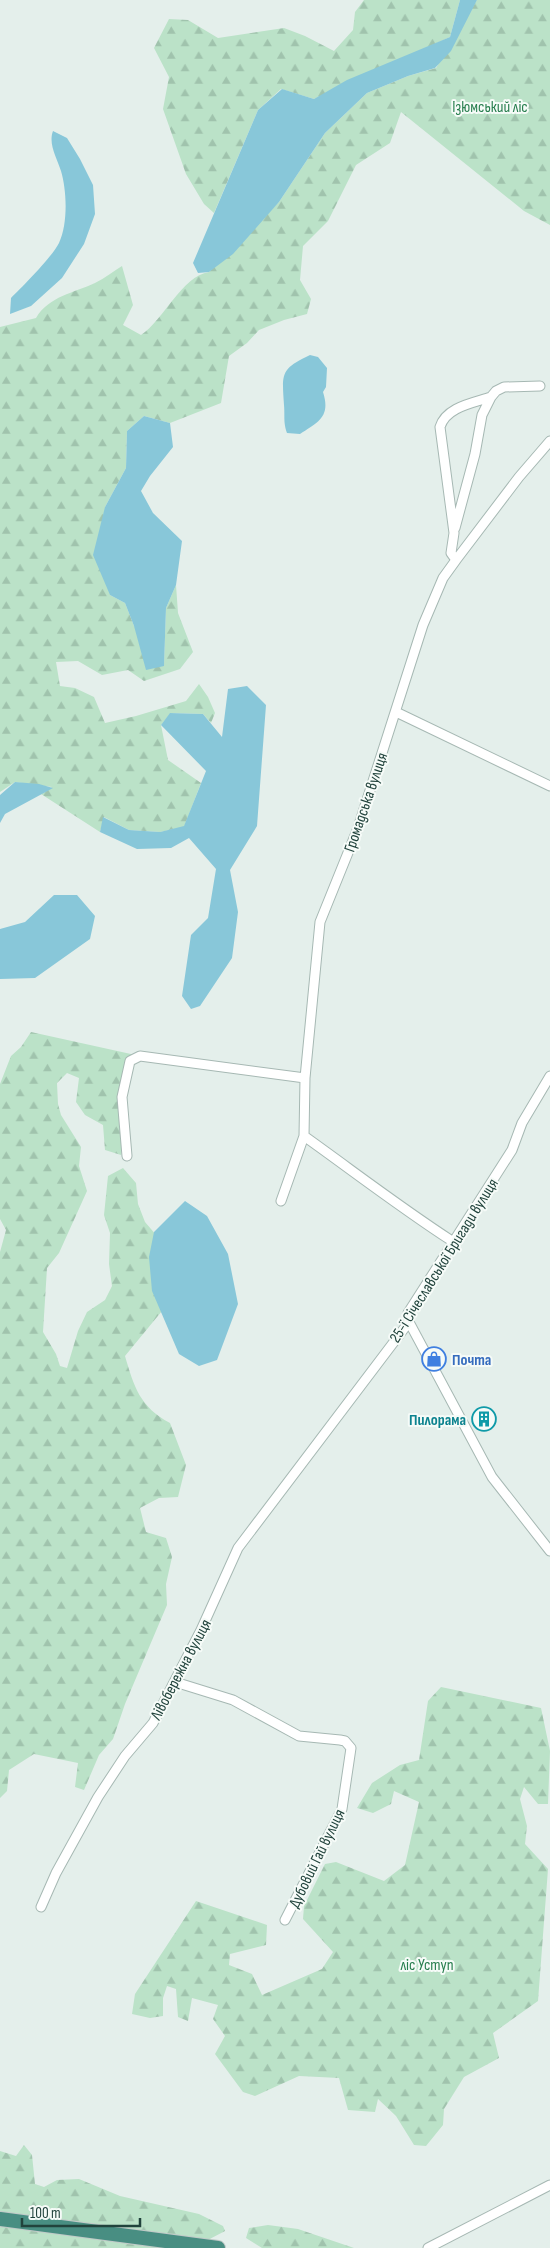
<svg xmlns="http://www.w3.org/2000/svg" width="550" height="2248" font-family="'Sofia Sans Condensed',sans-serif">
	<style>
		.forest { fill: url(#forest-firs) }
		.water { fill: #88c7d9 }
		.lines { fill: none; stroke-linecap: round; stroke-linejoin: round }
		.minor-casing { stroke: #a6b8b3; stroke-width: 11 }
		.trunk-casing { stroke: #c1cac8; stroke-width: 16 }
		.minor { stroke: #fff; stroke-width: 9 }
		.trunk { stroke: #488e82; stroke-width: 14 }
		.labels { text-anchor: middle; stroke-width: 4; stroke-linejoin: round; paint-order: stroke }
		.park-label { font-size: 16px; fill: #277e4e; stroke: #f6fbf8 }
		.street-label { font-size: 16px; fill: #21433c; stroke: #f6fbf8 }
		.shop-label { font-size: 16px; font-weight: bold; fill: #366cbe; stroke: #f6fbf8; text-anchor: start }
		.culture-label { font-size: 16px; font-weight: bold; fill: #0d838f; stroke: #f6fbf8; text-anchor: end }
	</style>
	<defs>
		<pattern id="forest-firs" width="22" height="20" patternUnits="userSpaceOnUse" patternTransform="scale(1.25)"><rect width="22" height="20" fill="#bbe2c8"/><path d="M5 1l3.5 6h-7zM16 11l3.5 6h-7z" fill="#a0c3ad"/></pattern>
	</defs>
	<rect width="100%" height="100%" fill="#e4efeb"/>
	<path class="forest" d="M364,0h96l-10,37 -136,62 -33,-10 -23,21 -44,103 -10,-9 -18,-30 -23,-65 6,-32 -15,-29 15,-29 19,1 30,18 66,-10 21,8 29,15 19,-21 2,-18z
		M477,0h73v225l-26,-14 -123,-99 -11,31 -34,22 -28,56 -25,25 -3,34 11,19 -4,15 -23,6 -25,10 -12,13 -18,13 -8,47 -51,20 -26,-7 -17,15 -1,37 -21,39 5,88 15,8 9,23 30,39 2,-57 10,-23 2,28 15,39 -13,17 -36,12 -16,-11 -26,5 -24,-14 -22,1 4,24 15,2 19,9 11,26 31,-7 50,-15 13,-17 9,13 7,16 -4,10 -8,-9 -32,-1 -10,12 7,35 33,23 -17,44 -24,5 -31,-2 -25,-13 -4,15 -59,-38 11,-7 -37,-5 -15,10v-465l36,-9c13,-22 38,-25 59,-35 10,-5 19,-12 27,-17l11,39 -10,20 18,10c22,-14 41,-59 68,-63l70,-70 46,-69 42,-40 41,-17 28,-8z
		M31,1032l109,24 -10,5 -8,36 2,26 -3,32 -16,-5 -2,-25 -18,-10 -9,-13 3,-24 -12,-5 -10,10 1,21 3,11 20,32 -2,19 8,25 -28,62 -12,15 -4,64 13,22 4,12 7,2 11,-37 9,-19 18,-12 7,-14 -3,-22 1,-31 -6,-18 4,-39 15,-8 13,15 2,21 7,18 24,28 2,50 -46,56c9,31 15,51 45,67l16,42 -8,32 -19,1 -19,10 6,24 20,6 6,19 -6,27 1,21 -42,99 -12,35 -14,16 -15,35 -9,-3 3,-24 -44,-9 -25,16 -2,21 -7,7v-546l6,-22 -6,-11v-135l11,-28 10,-9z
		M441,1687l100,21 9,43 -2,53h-10l-14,-17 -4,12 7,27 -2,18 23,25 -10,132 -45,32 6,25 -35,19 -20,32 -1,16 -17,21 -12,-1 -18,-29 -18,-17 -3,13 -27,-2 -9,-32 -40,-2 -44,20 -12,-4 -28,-38 10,-18 -12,-17 5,-14 -26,-7 -4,23 -10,-4 -2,-28 -9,-3 -4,12v18l-13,2 -18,-4 3,-20 61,-93 71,24 -1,20 -36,9 -1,11 23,9 10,21 60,-26 11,-17 -30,-33 1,-13 21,-42 11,-2 48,19 21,-16 14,-63 -25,-11 -3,13 -18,9 -16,-5 15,-25 28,-18 19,-5 9,-59z
		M24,2145l8,10 3,29 9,3 13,-7 22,-1 41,17 79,18 24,12 2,5 -21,11 14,6h-218v-97l16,5z
		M268,2225l30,4 56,19h-92l-16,-10 3,-10z"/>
	<path class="water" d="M460,0h17l-26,51 -16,17 -27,8 -41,17 -42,40 -46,69 -46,52 -24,18 -11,1 -5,-10 65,-153 24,-21 32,10 33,-19 103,-43z
		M53,131l14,7 13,21 13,26 2,29 -11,30 -22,34 -31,28 -21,8 1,-16c12,-12 41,-41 48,-55 9,-19 8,-52 2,-72 -4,-13 -13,-27 -8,-40z
		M310,355l8,2 9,11 -1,19 -3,5c8,25 -5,30 -23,42l-13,-1c-4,-11 -2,-17 -3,-28 -2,-31 -4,-36 26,-50z
		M144,416l26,7 3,24 -23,29 -9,15 12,22 29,28 -6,44 -10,23 -2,58 -18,4 -12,-44 -9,-23 -15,-8 -17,-40 12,-48 21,-39 1,-37z
		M247,686l19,19 -9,121 -27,44 8,42 -6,46 -32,48 -9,3 -9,-13 9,-61 17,-17 8,-49 -27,-31 -18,10 -34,1 -37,-17 3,-15 26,13 31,2 24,-6 22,-55 -45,-46 9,-12 33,1 19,23 6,-48z
		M15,782l24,2 14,4 -48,26 -5,9v-28z
		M54,895h23l18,21 -5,23 -55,39 -35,1v-50l25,-7z
		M185,1201l22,15 21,38 10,50 -21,56 -18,6 -20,-12 -27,-63 -3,-34 5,-25z"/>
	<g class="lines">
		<g class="minor-casing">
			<path id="minor" d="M455,528l20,-74 7,-39 9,-18 5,-6 8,-4 36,-1
				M456,560l-5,-7 3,-20 -14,-106c6,-20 33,-24 51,-30
				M396,712l154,74
				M304,1136c49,35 97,72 148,105
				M127,1156l-5,-59 8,-36 10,-5 165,22
				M281,1201l23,-65 1,-58 15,-156 38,-94 65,-203 20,-47 13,-18 63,-83 31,-36
				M409,1322l83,155 58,74
				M175,1682l58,18 66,36 41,4 5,1 6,7 -9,61 -57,111
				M41,1907l15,-34 42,-76 27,-41 28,-33 48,-93 37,-82 171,-226 -1,-9 104,-163 10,-27 28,-47
				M428,2248l122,-63"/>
		</g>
		<g class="trunk-casing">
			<path id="trunk" d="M0,2219l218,29"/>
		</g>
		<use href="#minor" class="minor"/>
		<use href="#trunk" class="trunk"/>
	</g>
	<defs>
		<g id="shop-ring" transform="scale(1.25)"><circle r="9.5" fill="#f6fbf8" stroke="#3f7fe0" stroke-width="1.5"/><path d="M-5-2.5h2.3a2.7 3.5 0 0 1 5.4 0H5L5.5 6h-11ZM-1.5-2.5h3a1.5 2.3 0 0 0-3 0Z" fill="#3f7fe0"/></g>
		<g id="building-ring" transform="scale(1.25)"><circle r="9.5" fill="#f6fbf8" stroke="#0f9aa8" stroke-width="1.5"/><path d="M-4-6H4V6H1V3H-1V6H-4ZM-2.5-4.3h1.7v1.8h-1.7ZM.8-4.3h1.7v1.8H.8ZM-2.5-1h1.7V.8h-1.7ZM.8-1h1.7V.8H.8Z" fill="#0f9aa8"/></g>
	</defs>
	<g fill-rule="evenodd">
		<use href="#shop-ring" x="434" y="1359"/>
		<use href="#building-ring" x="484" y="1419"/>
	</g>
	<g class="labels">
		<g class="park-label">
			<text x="490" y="112">Ізюмський ліс</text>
			<text x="427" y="1970">ліс Уступ</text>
		</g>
		<g class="street-label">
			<text transform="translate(365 802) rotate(-71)" y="6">Громадська вулиця</text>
			<text transform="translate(443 1260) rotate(-58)" y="6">25-ї Січеславської Бригади вулиця</text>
			<text transform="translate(180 1669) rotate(-62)" y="6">Лівобережна вулиця</text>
			<text transform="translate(316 1858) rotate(-64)" y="6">Дубовий Гай вулиця</text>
		</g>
		<g class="shop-label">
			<text x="452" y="1365">Почта</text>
		</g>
		<g class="culture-label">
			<text x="466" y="1425">Пилорама</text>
		</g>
	</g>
	<path d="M22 2218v8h118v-8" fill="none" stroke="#21433c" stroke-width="2.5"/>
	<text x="30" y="2218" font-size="15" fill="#21433c" stroke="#f6fbf8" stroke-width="4" paint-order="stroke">100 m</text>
</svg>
